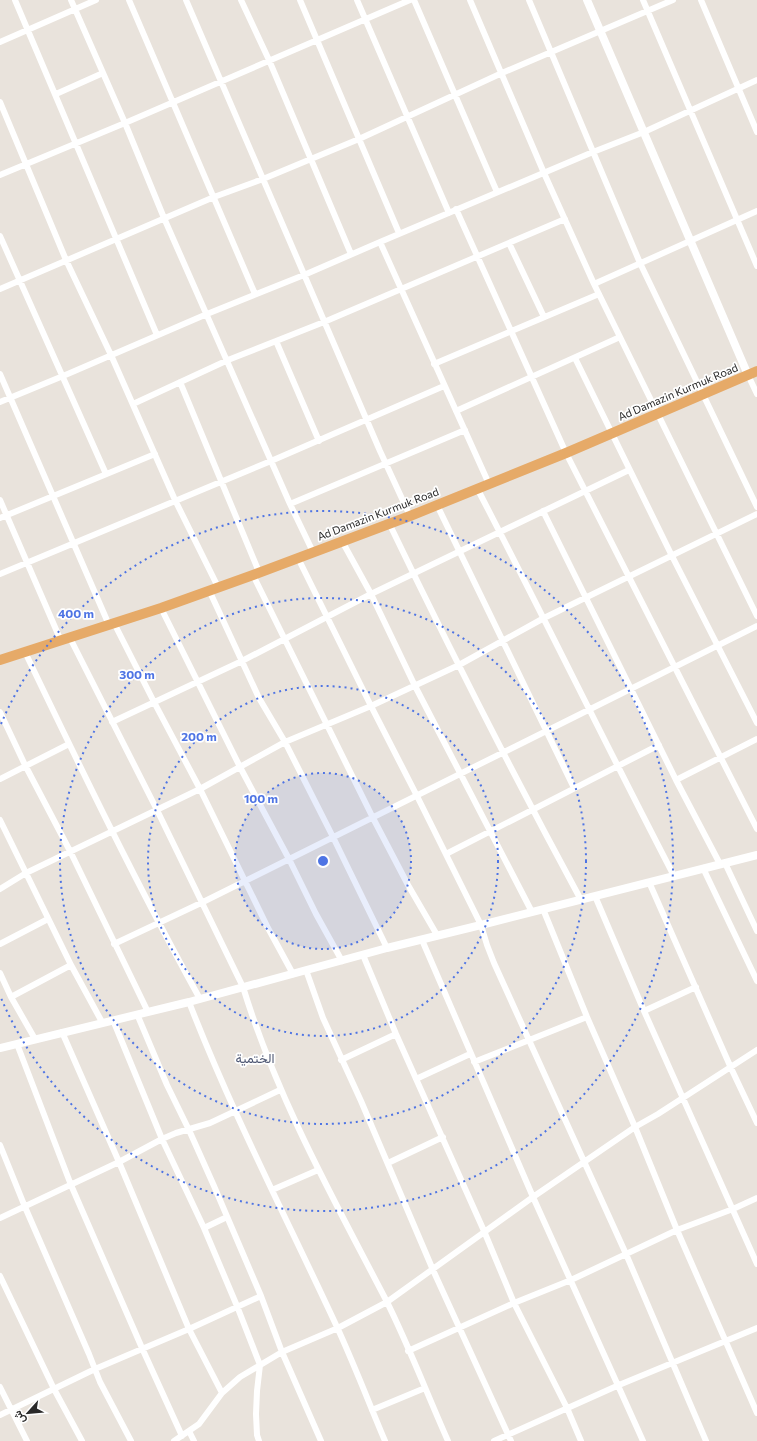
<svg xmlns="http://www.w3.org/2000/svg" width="757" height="1441" font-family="Commissioner,Vazirmatn,sans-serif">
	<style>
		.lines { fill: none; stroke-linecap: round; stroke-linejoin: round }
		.minor { stroke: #fff; stroke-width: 6 }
		.tertiary { stroke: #fff; stroke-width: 8 }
		.trunk { stroke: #e6aa68; stroke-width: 10 }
		.ring { fill: none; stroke: #4e74e4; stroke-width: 2; stroke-dasharray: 2 4 }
		.labels { text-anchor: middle; stroke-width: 3.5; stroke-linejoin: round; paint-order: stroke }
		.street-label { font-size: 11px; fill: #292929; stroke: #fff }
		.quarter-label { font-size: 13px; fill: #4f5874; stroke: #fff }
		.centre { fill: #4e74e4; stroke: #fff; stroke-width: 2 }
		.ring-label { font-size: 12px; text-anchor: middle; font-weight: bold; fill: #4e74e4; stroke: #fff; stroke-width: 3.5; stroke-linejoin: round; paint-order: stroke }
	</style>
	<rect width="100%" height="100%" fill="#e9e3dc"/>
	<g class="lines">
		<path class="minor" d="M15,0l142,335
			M71,0l54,123 39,95 126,286 23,48
			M129,0l126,294
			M186,0l194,451 30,65
			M241,0l28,60 82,194
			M300,0l99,233
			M357,0l92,213
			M414,0l83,192
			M470,0l74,173 50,111 163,332
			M529,0l111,263 117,244
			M643,0l114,266
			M701,0l56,132
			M0,42l96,-42
			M56,94l47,-21
			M0,102l66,158 45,95 64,145 43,87
			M0,175l125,-52 285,-123
			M456,209l110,244 191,376
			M0,236l106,238
			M380,242l109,242
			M509,243l35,74
			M594,284l163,-73
			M0,289l214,-92 49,-18 96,-40 143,-66 171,-73
			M276,341l43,100
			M575,358l97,198 85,167
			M434,364l165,-70
			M0,374l109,251
			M748,375l9,19
			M180,382l79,190
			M0,402l63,-26 144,-62 97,-39 76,-33 213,-90 51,-20 113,-52
			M133,404l95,-44 96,-38 241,-103
			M456,411l164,-74
			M477,488c67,129 130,259 197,388
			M0,500l61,141
			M290,504l175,-74
			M437,505l137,283
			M543,511l133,269 44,84
			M0,518l155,-64
			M389,523c61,127 125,253 192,377
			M342,541l29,53 44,92 117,226
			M298,558l73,148 46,90 64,129 6,20 7,18 132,291 80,187
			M0,574l271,-113 173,-75
			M253,575l120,243 35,67 29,50
			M209,590l50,108 26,44 48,95 54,111
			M161,608l79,159 49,92 27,55 26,47
			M114,623l40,79 46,87 68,139 25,46
			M70,638l87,172 86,177c34,111 90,211 143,313 23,46 41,94 62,141
			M25,652c56,117 112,233 175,347
			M0,712l25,53 46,88 77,159
			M112,722l130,-61 129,-67 258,-124
			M0,779l69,-35
			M676,780l81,-41
			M0,820l71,145 31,57
			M446,854l213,-109
			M725,863l32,68
			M703,868l54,113
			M649,882l82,186 26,55
			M0,889l26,-16 174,-84 85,-47 86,-36 88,-41 85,-47 213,-104
			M595,896l49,115 113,253
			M543,909l44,108 48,110 42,103 80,183
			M422,940l111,257 110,244
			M0,944l48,-25
			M114,944l87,-41 556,-277
			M363,955l33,79 88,197 30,72 53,105 14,33
			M306,970l17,48 38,83 72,169 78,171
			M0,973l11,24 24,42
			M11,997l60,-32
			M189,1002c43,111 98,217 148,325 17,37 32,76 48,114
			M644,1011l52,-24
			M137,1014l30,71 22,45 25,56 47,110 21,56 39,89
			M113,1020l49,119 42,89 33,78 23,59 -3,26 -1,23 1,21 2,6
			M62,1032l57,130 70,167 33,64
			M17,1044l54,141 71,163 40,88
			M341,1060l55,-26
			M474,1062l113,-45
			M416,1079l54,-25
			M0,1145l25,62 64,147 11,28 31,59
			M388,1163l55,-26
			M272,1190l46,-20
			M0,1218l119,-56 43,-23 14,-6 34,-10 70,-33
			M204,1228l23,-11
			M0,1276l54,113 28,52
			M408,1351l106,-48 57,-23 106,-50 56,-21 24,-11
			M0,1387l27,54
			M372,1410l53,-22
			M0,1415l95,-46 94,-40 72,-33
			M189,1431l5,10
			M174,1441l25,-17 23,-31 18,-16 42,-25 56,-24 49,-26 146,-105 102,-70 23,-13 99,-64
			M494,1441l125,-56 138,-57"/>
		<path class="tertiary" d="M587,0l161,375
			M0,1048l189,-46 198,-54 94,-23 276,-70"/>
		<path class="trunk" d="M0,660l161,-52 92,-33 157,-59 156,-63 191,-82"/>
	</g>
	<circle cx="323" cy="861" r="88" fill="#4e74e4" fill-opacity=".12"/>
	<g class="ring">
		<circle cx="323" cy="861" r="88"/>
		<circle cx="323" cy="861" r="175"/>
		<circle cx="323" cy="861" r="263"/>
		<path d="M1 724A350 350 0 1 1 1 998"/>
	</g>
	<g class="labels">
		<g class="street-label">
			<text transform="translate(678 392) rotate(-23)" y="4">Ad Damazin Kurmuk Road</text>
			<text transform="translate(378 514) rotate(-21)" y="4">Ad Damazin Kurmuk Road</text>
		</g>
		<g class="quarter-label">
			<text x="255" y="1063">الختمية</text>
		</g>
	</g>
	<circle cx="323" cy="861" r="6" class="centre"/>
	<g class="ring-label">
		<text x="76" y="618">400 m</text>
		<text x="137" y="679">300 m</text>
		<text x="199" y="741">200 m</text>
		<text x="261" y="803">100 m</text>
	</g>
	<g transform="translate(28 1413) rotate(243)" stroke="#ffffff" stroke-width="3" paint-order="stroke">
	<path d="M0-3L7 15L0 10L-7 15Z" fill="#292929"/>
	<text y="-6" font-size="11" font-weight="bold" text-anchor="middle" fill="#292929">ش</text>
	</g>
</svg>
